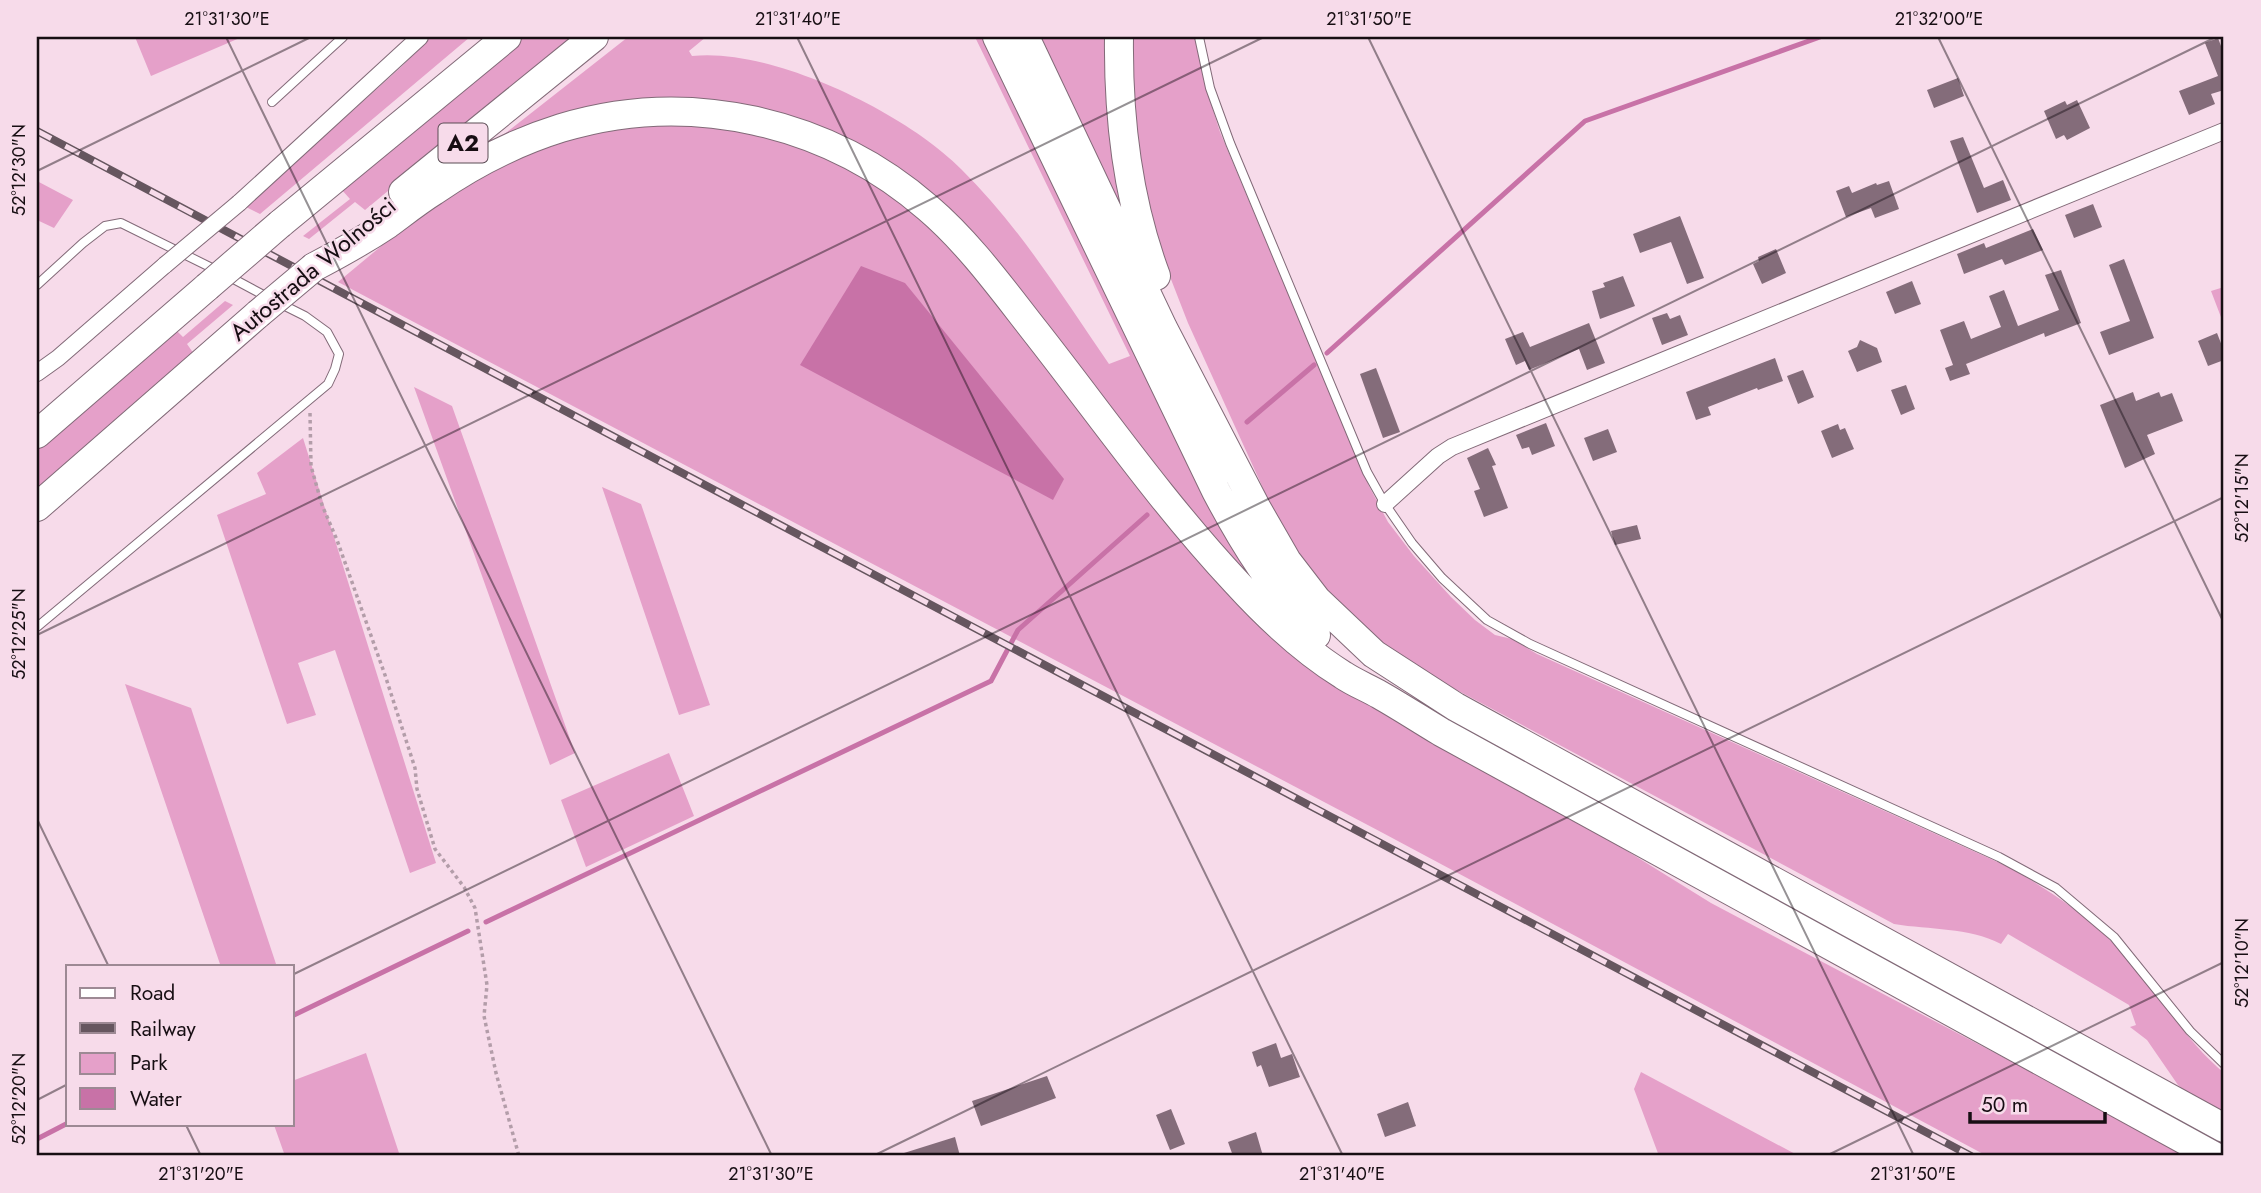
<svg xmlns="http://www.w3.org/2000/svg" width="2261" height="1193" font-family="Jost,sans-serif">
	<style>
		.green { fill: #e5a0c9 }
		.water { fill: #c872a7 }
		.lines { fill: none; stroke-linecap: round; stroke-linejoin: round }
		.stream { stroke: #c872a7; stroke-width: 5 }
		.building { fill: #846c7a }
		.service-casing { stroke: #826a78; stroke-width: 10 }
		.minor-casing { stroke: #826a78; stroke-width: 18 }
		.motorway-casing { stroke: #826a78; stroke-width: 30 }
		.path { stroke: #b39da9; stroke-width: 3.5; stroke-dasharray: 3.5 3.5; stroke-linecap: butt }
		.service { stroke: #fff; stroke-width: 8 }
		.minor { stroke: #fff; stroke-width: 16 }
		.motorway { stroke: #fff; stroke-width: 28 }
		.rail-casing { stroke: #66565f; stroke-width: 8 }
		.rail { stroke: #f7dbea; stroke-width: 5; stroke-dasharray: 16; stroke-linecap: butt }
		.minor-bridge-casing { stroke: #826a78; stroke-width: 18; stroke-linecap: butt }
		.motorway-bridge-casing { stroke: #826a78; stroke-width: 30; stroke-linecap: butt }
		.minor-bridge { stroke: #fff; stroke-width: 16 }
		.motorway-bridge { stroke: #fff; stroke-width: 28 }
		.ticks { fill: none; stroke: #170e13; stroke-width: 2; stroke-opacity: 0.45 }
		.labels { text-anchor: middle; stroke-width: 5; stroke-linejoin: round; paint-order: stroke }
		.shield { fill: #f7dbea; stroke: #5a4c54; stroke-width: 2 }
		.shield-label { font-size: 23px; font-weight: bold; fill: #170e13 }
		.street-label { font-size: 24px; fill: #170e13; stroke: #f7dbea }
		.neatline { fill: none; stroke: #170e13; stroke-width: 2.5 }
		.ticks-label { font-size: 18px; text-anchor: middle; fill: #170e13 }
	</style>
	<rect width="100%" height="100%" fill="#f7dbea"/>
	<path class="green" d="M135,37h107l-91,39z
		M431,37h39l-210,177 -14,-7 154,-139z
		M524,37h50l-209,173 -10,-8 -46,37 -6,-3 47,-37 -9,-10z
		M628,37h78l-17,14 3,5c79,-9 214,57 269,113 58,57 102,128 148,195l21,-8 -155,-319h11l269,537 -5,14 -286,-362 -191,-113 -280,30z
		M1033,37h80l25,208z
		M1131,37h64l9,45 16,50 149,354 19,36 26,34 37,41 24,23 20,15 17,4 25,15 476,215c33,20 68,42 95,69 43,42 70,96 116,135v41l-38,-21 -8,-8 -31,-45 -17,-13 6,-2 -7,-20 -121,-71 -7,10c-33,-17 -71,-14 -107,-20l-441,-236 -72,-44 -44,-41 -31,-40 -29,-44 -89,-196 -28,-72 -14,-52 -13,-77z
		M678,121l118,20 73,35 86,72 259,324 355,243 142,88 479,253h-203l-606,-324 -1043,-550 71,-59 98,-62 79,-29z
		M37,181l36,19 -19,28 -17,-8z
		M2224,287v38l-13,-34z
		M225,301l8,4 -46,39 7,10 -157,138v-43l136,-118 3,-1 7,7z
		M414,387l38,19 123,347 -25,12z
		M303,438l133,425 -26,10 -75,-223 -37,13 18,52 -29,9 -70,-209 49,-21 -9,-21z
		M602,487l39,17 69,201 -31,10z
		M125,684l66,24 86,259h-56z
		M669,753l25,63 -108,51 -25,-67z
		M366,1053l34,103h-115l-11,-31h18v-44z
		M1641,1072l158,84h-140l-25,-67z"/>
	<path class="water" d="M861,266l44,17 159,196 -11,21 -253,-135z"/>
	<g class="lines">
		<path class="stream" d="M1327,353l258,-232 235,-84
			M1247,422l67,-57
			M486,922l505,-241 27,-51 129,-115
			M292,1016l176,-85
			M37,1139l31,-16"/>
	</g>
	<path class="building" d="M2218,38l6,16v36l-13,4 4,10 -26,11 -10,-24 39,-15 -13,-33z
		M1958,78l6,18 -30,12 -7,-18z
		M2077,100l13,28 -23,12 -3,-5 -8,4 -12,-28 21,-10 2,4z
		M1963,137l21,51 19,-8 8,20 -34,13 -27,-72z
		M1889,181l10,28 -24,9 -4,-10 -25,9 -10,-26 13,-5 3,7 24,-10 1,2z
		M2093,204l9,23 -28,11 -9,-23z
		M1680,216l24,62 -17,6 -16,-42 -31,11 -7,-19z
		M2033,229l10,21 -38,15 -3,-6 -38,15 -7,-20 27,-11 2,5z
		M1776,249l10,24 -24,11 -9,-20 6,-3 -1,-4z
		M2124,259l30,79 -45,17 -9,-23 30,-11 -21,-56z
		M2061,270l20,53 -36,14 -1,-4 -78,31 4,10 -20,7 -5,-13 8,-3 -13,-35 24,-9 7,18 30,-12 -12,-31 15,-6 14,36 41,-16 -14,-35z
		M1623,276l12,30 -35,13 -8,-28 13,-4 -2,-4z
		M1912,281l9,23 -26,10 -9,-22z
		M1667,313l3,6 10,-4 8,20 -26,10 -10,-27z
		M1589,323l16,40 -18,7 -8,-21 -50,21 -4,-9 -9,4 -11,-26 18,-7 7,15z
		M2217,333l7,18v9l-16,6 -10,-25z
		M1860,340l17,8 5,14 -25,10 -9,-21 9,-4z
		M1775,358l8,23 -25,9 -1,-2 -49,19 3,8 -15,5 -10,-28z
		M1376,368l24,64 -17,6 -23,-64z
		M1803,370l11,27 -16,7 -11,-28z
		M1906,385l9,24 -14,6 -10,-25z
		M2133,392l3,9 23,-9 2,5 11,-4 11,28 -36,14 8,19 -30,14 -25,-63z
		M1546,423l9,23 -23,9 -3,-8 -7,2 -6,-14z
		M1838,424l2,6 5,-2 9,21 -22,9 -11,-27z
		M1608,429l9,23 -24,9 -9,-23z
		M1488,448l8,17 -4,1 16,42 -24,9 -10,-26 6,-2 -13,-31z
		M1637,525l4,14 -26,6 -4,-14z
		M1276,1043l5,15 11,-4 8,23 -31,10 -8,-22 -4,2 -5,-15z
		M1047,1076l9,22 -75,28 -9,-25z
		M1408,1102l8,24 -31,11 -8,-23z
		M1171,1109l14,35 -15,6 -14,-35z
		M1256,1132l7,24h-30l-5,-14z
		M955,1137l5,19h-55l-1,-3z"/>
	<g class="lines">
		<g class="service-casing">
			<path id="service" d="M1199,37l11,51 20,55 137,329 18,32 27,39 30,35 45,42 43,24 469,213 57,31 58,49 76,94 34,33
				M272,102l71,-65
				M228,276l41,22
				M37,285l46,-42 22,-17 16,-3 95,47
				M37,627l291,-243 7,-15 4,-15 -12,-22 -22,-16 -24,-12"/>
		</g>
		<g class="minor-casing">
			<path id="minor" d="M239,203l181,-166
				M37,373l21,-15 107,-93
				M1385,504l53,-48 14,-9 772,-316"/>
		</g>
		<g class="motorway-casing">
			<path id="motorway" d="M997,37l219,454c28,53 58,101 100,144
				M1025,37l138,291 93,179 31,54 30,39 57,54 82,53 768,421
				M1119,37c-1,80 9,164 37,239
				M403,192l191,-155
				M280,224l227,-187
				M314,267c25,-13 50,-27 74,-43 15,-11 30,-23 46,-33 39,-27 82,-49 127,-63 128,-39 267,-7 367,80 41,35 74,81 107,123 66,84 128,173 201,251 31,34 67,68 107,93 12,8 25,13 37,20 21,12 41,25 61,37l773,424
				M37,434l170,-147
				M37,507l221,-193"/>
		</g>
		<path class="path" d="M310,413l1,53 11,39 15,35 48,135 30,93 2,21 18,60 29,38 11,21 12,77 -3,31 12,57 23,83"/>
		<use href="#service" class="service"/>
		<use href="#minor" class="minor"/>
		<use href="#motorway" class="motorway"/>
		<g class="rail-casing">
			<path id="rail" d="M37,131l1934,1025"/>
		</g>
		<use href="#rail" class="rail"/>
		<g class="minor-bridge-casing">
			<path id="minor-bridge" d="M165,265l74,-62"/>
		</g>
		<g class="motorway-bridge-casing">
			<path id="motorway-bridge" d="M207,287l73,-63
				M258,314l56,-47"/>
		</g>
		<use href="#minor-bridge" class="minor-bridge"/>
		<use href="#motorway-bridge" class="motorway-bridge"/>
	</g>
	<path class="ticks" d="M226,37l546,1119M797,37l546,1119M1368,37l546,1119M1938,37l286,586M37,171l274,-134M37,635l1227,-598M37,819l72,148M292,975l1924,-938M37,1100l31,-16M186,1125l15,31M873,1156l1351,-659M1826,1156l398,-194"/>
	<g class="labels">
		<rect class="shield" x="438.5" y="123.5" width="49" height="39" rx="5"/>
		<g class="shield-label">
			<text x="463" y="151">A2</text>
		</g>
		<g class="street-label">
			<text transform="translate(313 269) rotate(-40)" y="8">Autostrada Wolności</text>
		</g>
	</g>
	<rect width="2261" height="1193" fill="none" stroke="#f7dbea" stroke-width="77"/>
	<rect x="66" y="965" width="228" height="161" fill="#f7dbea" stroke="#9d8994" stroke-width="2"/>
	<rect x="80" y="988" width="35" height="10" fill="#ffffff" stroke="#9d8994" stroke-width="2"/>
	<text x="130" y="1000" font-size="21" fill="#170e13">Road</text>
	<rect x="80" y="1023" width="35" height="10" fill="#66565f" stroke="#9d8994" stroke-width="2"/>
	<text x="130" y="1036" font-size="21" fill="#170e13">Railway</text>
	<rect x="80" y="1053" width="35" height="21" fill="#e5a0c9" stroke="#9d8994" stroke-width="2"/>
	<text x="130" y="1070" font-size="21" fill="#170e13">Park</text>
	<rect x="80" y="1088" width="35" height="21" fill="#c872a7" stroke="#9d8994" stroke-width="2"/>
	<text x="130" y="1106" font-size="21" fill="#170e13">Water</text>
	<path d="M1970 1112v10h135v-10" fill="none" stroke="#170e13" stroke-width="3.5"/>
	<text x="1981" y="1112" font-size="21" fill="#170e13" stroke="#f7dbea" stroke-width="5" paint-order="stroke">50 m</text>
	<rect x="38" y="38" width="2184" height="1116" class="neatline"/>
	<g class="ticks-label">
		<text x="227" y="25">21°31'30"E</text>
		<text x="798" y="25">21°31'40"E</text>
		<text x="1369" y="25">21°31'50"E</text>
		<text x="1939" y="25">21°32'00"E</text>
		<text transform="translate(19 170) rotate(-90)" y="6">52°12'30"N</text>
		<text transform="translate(2242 498) rotate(-90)" y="6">52°12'15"N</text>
		<text transform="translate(19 634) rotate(-90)" y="6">52°12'25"N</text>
		<text transform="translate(2242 963) rotate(-90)" y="6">52°12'10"N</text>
		<text transform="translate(19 1099) rotate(-90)" y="6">52°12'20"N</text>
		<text x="201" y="1180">21°31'20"E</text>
		<text x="771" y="1180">21°31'30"E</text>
		<text x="1342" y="1180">21°31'40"E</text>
		<text x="1913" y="1180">21°31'50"E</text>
	</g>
</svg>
